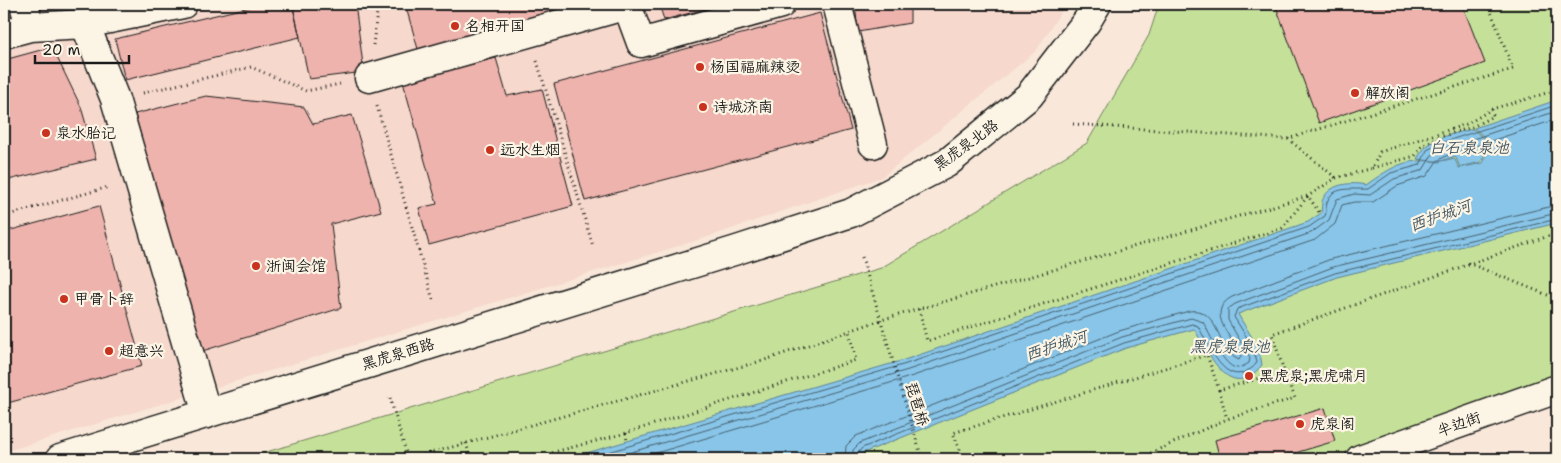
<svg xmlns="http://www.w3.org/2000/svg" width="1561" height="463" font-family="'Shantell Sans','LXGW WenKai TC',sans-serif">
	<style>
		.built { fill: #f6d8cc }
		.green { fill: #c5e199; stroke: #707e5a }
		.water { fill: #88c5e8; stroke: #5d8196 }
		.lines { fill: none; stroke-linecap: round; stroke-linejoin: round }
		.shore { stroke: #47606e; stroke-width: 1 }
		.building { fill: #eeb3ad; stroke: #1c1c1c }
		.minor-casing { stroke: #1c1c1c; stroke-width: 31 }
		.path { stroke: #1c1c1c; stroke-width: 3; stroke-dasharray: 1 4; stroke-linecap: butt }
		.minor { stroke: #fcf5e5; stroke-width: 28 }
		.poi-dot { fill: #c8321e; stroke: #fcf5e5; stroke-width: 2 }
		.labels { text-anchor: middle; stroke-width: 4.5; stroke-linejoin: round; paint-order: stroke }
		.poi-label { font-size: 15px; fill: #1c1c1c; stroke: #fcf5e5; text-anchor: start }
		.street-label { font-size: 15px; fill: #1c1c1c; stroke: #fcf5e5 }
		.water-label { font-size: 16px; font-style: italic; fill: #425763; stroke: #fcf5e5 }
	</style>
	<rect width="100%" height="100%" fill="#f9e8da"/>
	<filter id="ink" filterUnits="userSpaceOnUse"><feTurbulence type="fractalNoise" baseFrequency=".02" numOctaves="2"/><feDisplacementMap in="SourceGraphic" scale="10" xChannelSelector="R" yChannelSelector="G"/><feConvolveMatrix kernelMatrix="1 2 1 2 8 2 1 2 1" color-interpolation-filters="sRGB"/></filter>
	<g filter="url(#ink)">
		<path class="built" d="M4,4h1062l-30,47 -154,126 -174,60 -704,215z"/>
		<path class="green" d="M1159,4h398v381l-210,74h-1104l638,-191 206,-125 62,-108z"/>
		<path class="water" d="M1557,100v123l-220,54 -99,37c9,17 22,31 24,51 -33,40 -53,-13 -68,-36l-68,19 -263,105 2,6h-299l338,-99 404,-138 13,-9c1,-5 0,-12 3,-16 8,-14 28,-15 42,-12 16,-11 33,-24 53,-24 16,-1 19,2 35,-3l5,10 24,-5 9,-19 -18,-16z
			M1473,129l17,15 -9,18 -21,5 -5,-11 -16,6 -22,-3c11,-22 33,-24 56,-30z"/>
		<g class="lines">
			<path class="shore" d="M585,459l321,-95 403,-137 16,-11c2,-5 0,-11 3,-16 6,-15 28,-10 40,-11l23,-16 29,-8 7,-15 14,-7 116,-38
				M608,459l300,-89 403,-137 18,-13 8,-21 17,-5 16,1 24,-16 29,-9 9,-15 11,-6 114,-38
				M636,459l274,-82 405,-137 20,-16 7,-19 12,-3h19l24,-16 30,-10 10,-15 9,-5 111,-37
				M845,459l1,-13 10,-10 263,-105 70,-20c31,-5 27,40 50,49l2,-4c-8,-18 -37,-44 -9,-59l99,-38 226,-54
				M853,459v-9l7,-7 262,-106 69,-19 12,4c6,10 21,47 35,46 4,-1 8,-3 11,-5l1,-5 -22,-38v-11l7,-5 98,-37 224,-54
				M859,459l-1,-6 4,-5 262,-105 68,-19 6,2c9,15 24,57 47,46 5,-3 9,-4 12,-10l-6,-18 -17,-27 3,-8 98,-36 222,-54"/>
		</g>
		<path class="building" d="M262,4h30l8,33 -175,43 -10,-41z
			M300,4h55l9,68 -55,7 -16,-73z
			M405,4h176l-163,45z
			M659,4h65l-60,16z
			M855,4h55v19l-52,9z
			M1275,4h187l23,59 -166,60z
			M820,13l31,117 -266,71 -31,-117z
			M52,47l29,60 15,52 -92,22v-121z
			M496,58l11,38 35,-7 31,117 -144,39 -10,-37 18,-4 -34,-122z
			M206,96l98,11 9,17 39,-9 29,96 -50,13 10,84 -142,44 -64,-238z
			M99,206l43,160 -138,38v-172z
			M1325,408l10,33 -60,18h-55l-5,-19z"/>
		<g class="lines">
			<g class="minor-casing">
				<path id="minor" d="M24,4l6,23
					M837,4l36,140
					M85,24l98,-20
					M4,34l26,-7 55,-3 30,75 92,315
					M369,78l258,-73 14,38 140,-39
					M60,459l677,-209 114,-37 96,-50 82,-67 58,-75 10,-17
					M1360,459l197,-70"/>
			</g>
			<path class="path" d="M373,45l5,-41
				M537,61l56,185
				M143,93l108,-26 55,24 34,-7
				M377,106l56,194
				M1073,124l214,15 226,-70 -25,-65
				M1288,139l48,39
				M1372,168l43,-12 7,-10 17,-9 33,-10 21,-11 -1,-7
				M4,216l105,-29
				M862,257l60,202
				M1468,263l82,33 7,-3
				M919,309l8,32 355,-113 26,-32 28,-18 36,-10 8,-16 87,-28 25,-15 65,-19
				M1219,390l8,29
				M390,398l18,61
				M626,433l1,9
				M466,443l5,16
				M409,459l356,-99 116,-40 427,-124 11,16
				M528,459l98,-26 230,-73 -7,-29
				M964,459l-11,-26 254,-78 12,35 65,-19 -12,-37 285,-101
				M1137,459l90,-40 68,-21 -11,-27"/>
			<use href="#minor" class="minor"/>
		</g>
	</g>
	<g class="poi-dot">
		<circle cx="455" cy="26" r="5"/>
		<circle cx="700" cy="67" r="5"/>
		<circle cx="1355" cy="93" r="5"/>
		<circle cx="703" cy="107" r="5"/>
		<circle cx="46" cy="133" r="5"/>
		<circle cx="490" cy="150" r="5"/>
		<circle cx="256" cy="266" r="5"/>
		<circle cx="64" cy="299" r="5"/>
		<circle cx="109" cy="351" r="5"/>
		<circle cx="1249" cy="376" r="5"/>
		<circle cx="1300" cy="424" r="5"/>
	</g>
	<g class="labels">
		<g class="poi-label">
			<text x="465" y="31">名相开国</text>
			<text x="710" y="72">杨国福麻辣烫</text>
			<text x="1365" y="98">解放阁</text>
			<text x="713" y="112">诗城济南</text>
			<text x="56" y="138">泉水胎记</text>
			<text x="500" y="155">远水生烟</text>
			<text x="266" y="271">浙闽会馆</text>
			<text x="74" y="304">甲骨卜辞</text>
			<text x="119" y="356">超意兴</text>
			<text x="1259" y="381">黑虎泉;黑虎啸月</text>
			<text x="1310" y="429">虎泉阁</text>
		</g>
		<g class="street-label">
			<text transform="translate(966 145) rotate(-36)" y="5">黑虎泉北路</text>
			<text transform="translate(398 354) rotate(-17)" y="5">黑虎泉西路</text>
			<text transform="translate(917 404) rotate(73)" y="5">琵琶桥</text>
			<text transform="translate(1459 424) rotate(-20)" y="5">半边街</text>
		</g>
		<g class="water-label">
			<text x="1469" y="153">白石泉泉池</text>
			<text transform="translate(1440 215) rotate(-20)" y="6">西护城河</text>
			<text transform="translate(1056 345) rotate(-18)" y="6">西护城河</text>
			<text x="1230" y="352">黑虎泉泉池</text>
		</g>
	</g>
	<rect width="1561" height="463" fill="none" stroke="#fcf5e5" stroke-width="20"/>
	<rect x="10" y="10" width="1541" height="443" fill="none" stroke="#1c1c1c" stroke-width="2" filter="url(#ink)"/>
	<path d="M35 55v8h94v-8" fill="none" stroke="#1c1c1c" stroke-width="2.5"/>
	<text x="42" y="55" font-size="15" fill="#1c1c1c" stroke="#fcf5e5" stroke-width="4" paint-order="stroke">20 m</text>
</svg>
